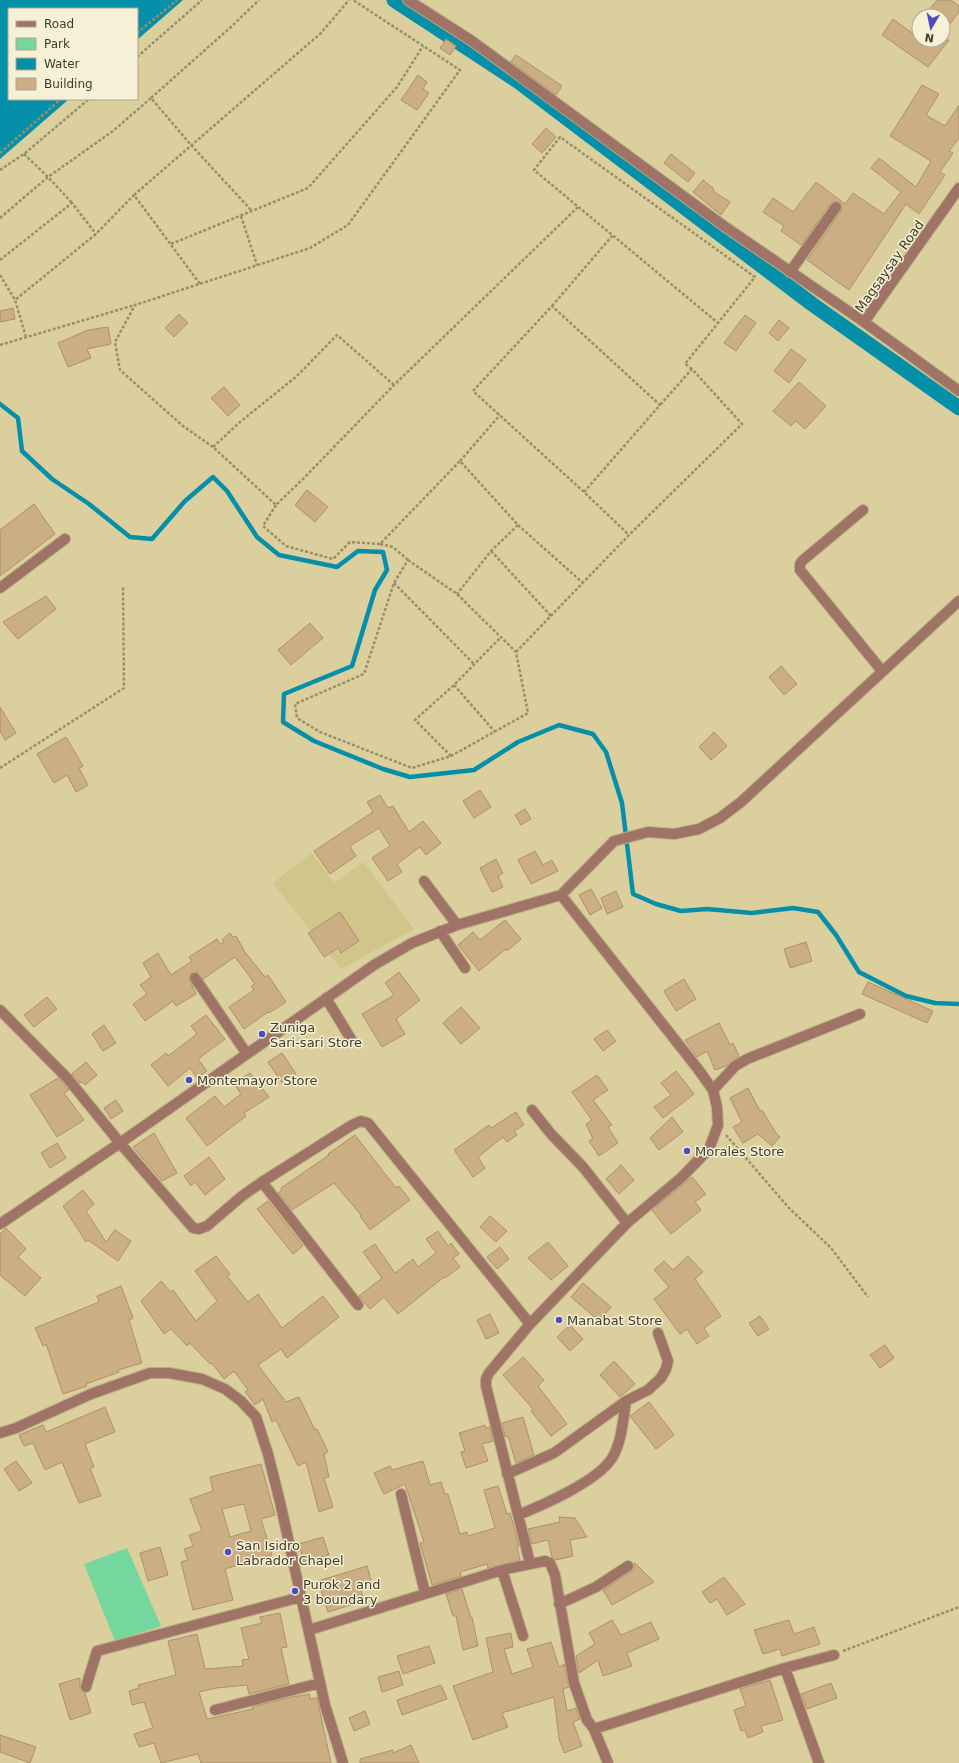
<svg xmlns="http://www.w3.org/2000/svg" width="959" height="1763" font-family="'DejaVu Sans',sans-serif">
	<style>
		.built { fill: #d2c58b }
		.green { fill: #74d79e }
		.water { fill: #068fa9 }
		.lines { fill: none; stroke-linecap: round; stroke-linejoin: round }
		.stream { stroke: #068fa9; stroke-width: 4.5 }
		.canal { stroke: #068fa9; stroke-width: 15 }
		.building { fill: #cbae83; stroke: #ae9166; fill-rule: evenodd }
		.minor-casing { stroke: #b8ae83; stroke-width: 12 }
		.path { stroke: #988f6a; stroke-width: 2.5; stroke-dasharray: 3 2; stroke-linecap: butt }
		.minor { stroke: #9f7366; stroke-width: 10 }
		.poi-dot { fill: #4a4cc2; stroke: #f5f0d6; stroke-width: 1.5 }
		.labels { text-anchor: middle; stroke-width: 3; stroke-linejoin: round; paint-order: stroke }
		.street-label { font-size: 13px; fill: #403b27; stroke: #f5f0d6 }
		.poi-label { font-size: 13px; fill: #403b27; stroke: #f5f0d6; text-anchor: start }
	</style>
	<rect width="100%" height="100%" fill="#dacf9d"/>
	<path class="built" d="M312,853l22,30 29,-21 51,67 -73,40 -68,-86z"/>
	<path class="green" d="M127,1548l34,78 -46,15 -31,-77z"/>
	<path class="water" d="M0,0h183l-46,40v-31h-128v90h60l-69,60z"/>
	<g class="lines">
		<path class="stream" d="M0,404l18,14 4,33 30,28 37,25 41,33 22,2 33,-38 28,-24 14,14 30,46 22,18 58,12 21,-16 25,1 4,18 -12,20 -23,76 -68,28 -1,28 31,19 69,28 27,8 64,-7 44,-28 41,-17 34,9 13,18 16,51 11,91 23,10 25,7 26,-2 45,4 41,-5 25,4 18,23 23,37 47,24 29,7 24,1"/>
		<path class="canal" d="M394,0l125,82 293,222 147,104"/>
	</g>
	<path class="building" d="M937,0h14l8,6v6l-16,21v-17h-4l-9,-7z
		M893,19l26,19v2h30l-21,27 -46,-32z
		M446,39l10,7 -6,9 -10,-7z
		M516,55l46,31 -6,9 -45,-33z
		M418,75l9,7 -4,7 6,4 -12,17 -16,-10z
		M922,85l17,9 -13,21 19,11 14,-21v33l-10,13 4,2 -13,19 5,3 -26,39 -13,-10 -57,86 -42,-30 34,-49 1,-4 -2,-5 -4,-1 -5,2 -30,42 -20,-14 3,-5 -21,-14 10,-14 20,14 23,-30 29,22 8,-11 31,21 17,-22 -30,-24 8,-10 37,29 15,-26 -41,-25z
		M546,128l10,9 -14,16 -10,-9z
		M671,154l24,19 -7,9 -24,-19z
		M703,180l11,9 -1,2 17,11 -9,13 -28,-23z
		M13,308l2,11 -15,3v-11z
		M179,314l9,9 -14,14 -9,-9z
		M745,315l11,8 -20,28 -12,-8z
		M779,320l10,8 -11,13 -9,-8z
		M108,327l3,17 -24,5 4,9 -23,9 -10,-24 30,-13z
		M791,349l15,11 -17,23 -15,-12z
		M799,382l27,24 -21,23 -9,-8 -5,5 -18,-15z
		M224,387l16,18 -12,11 -17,-18z
		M307,490l21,17 -13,15 -20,-17z
		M34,504l21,30 -55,42v-46z
		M46,596l10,13 -38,30 -15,-17z
		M310,623l13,15 -32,27 -13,-15z
		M781,666l16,18 -13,11 -15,-18z
		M0,707l16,26 -11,7 -5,-9z
		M714,732l13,14 -16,14 -12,-13z
		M66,737l17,29 -4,2 9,17 -12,7 -9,-17 -13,8 -17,-29z
		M480,790l11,17 -17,11 -11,-17z
		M380,795l8,13 5,-2 16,26 14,-11 18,22 -15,12 -6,-8 -23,17 5,8 -14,9 -16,-23 18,-12 -11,-18 -29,18 6,10 -26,18 -16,-23 59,-39 -6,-10z
		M525,809l6,10 -10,6 -6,-10z
		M535,851l8,14 9,-5 6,11 -27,13 -13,-24z
		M496,859l7,14 -5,3 5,11 -11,5 -12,-24z
		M591,889l11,19 -12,7 -11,-20z
		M616,891l7,16 -16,7 -6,-16z
		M340,912l19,29 -18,12 -3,-5 -14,9 -16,-24z
		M505,920l16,19 -14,12 -1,-2 -27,22 -21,-26 15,-13 7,8z
		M230,933l3,4 3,-1 9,16 20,25 3,-2 18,27 -17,11 -1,-1 -24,17 -15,-22 25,-17 -3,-4 4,-2 -20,-27 -32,22 -6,-7 -6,1 -2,6 7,15 -20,12 -3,-5 -28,20 -12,-17 14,-10 -7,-9 11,-8 -8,-14 15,-10 13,22 21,-14 -3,-4 28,-18 3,5 4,-2 -2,-2z
		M806,942l6,19 -22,7 -6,-19z
		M399,972l21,28 -24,19 9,15 -23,13 -20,-33 32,-19 -9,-12z
		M684,979l12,20 -20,12 -12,-20z
		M868,982l65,29 -6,12 -65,-29z
		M47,997l10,12 -23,18 -10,-12z
		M461,1007l19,21 -19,16 -18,-21z
		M206,1015l19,24 -27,20 9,12 -10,7 -7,-10 -22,18 -17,-21 15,-12 2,3 29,-22 -6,-8z
		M719,1023l11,22 3,-2 6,13 -13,10 -11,4 -8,-19 -10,6 -12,-17z
		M104,1025l12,18 -13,8 -11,-17z
		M607,1030l9,11 -13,10 -9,-12z
		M282,1053l14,21 -14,9 -14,-21z
		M86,1062l11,13 -12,10 -3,-3 -2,1 -8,-9z
		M676,1071l18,23 -31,24 -9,-11 17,-12 -10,-12z
		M250,1073l19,24 -25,16 2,3 -39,30 -21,-28 29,-22 9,11 17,-13 -7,-11z
		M597,1075l11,15 -15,10 19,25 -4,2 10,16 -19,13 -10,-15 4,-2 -7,-15 6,-4 -20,-28z
		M58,1078l11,12 -5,3 20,27 -27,17 -27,-42z
		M748,1088l12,23 2,-1 14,23 4,4 -8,9 -14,-12 -15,9 -10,-16 9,-5 -12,-24z
		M116,1100l7,11 -12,8 -7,-11z
		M516,1112l8,13 -10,6 3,4 -10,7 -4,-5 -25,20 7,11 -12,9 -19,-27 35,-25 2,3z
		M672,1117l11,15 -24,18 -9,-12z
		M154,1133l23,40 -15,8 -29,-34z
		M355,1135l41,53 3,-2 11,14 -40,30 -10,-14 1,-1 -27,-32 -42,27 -14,-17 4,-3 -1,-2 48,-33 -1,-1z
		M57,1143l9,15 -16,10 -9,-15z
		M209,1157l16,22 -20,16 -10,-13 -4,4 -7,-10z
		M621,1165l13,15 -15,14 -13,-15z
		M692,1177l14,17 -11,8 6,8 -30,24 -19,-24z
		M83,1190l11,14 -8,7 20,31 9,-12 16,11 -13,20 -30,-21 -2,2 -23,-36z
		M268,1201l35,45 -10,8 -36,-45z
		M490,1216l17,15 -11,11 -16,-15z
		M6,1228l20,21 -8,8 23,21 -16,18 -25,-21v-41z
		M438,1231l10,15 3,-3 8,11 -6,4 7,9 -15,11 -1,-1 -46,37 -14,-17 -14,12 -11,-13 23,-18 -19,-26 12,-8 20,29 18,-14 5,8 18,-14 -10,-14z
		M548,1242l20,24 -17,14 -23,-22z
		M500,1247l9,12 -12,10 -10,-12z
		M216,1256l14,18 -3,2 21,26 10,-8 24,34 41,-32 16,21 -52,41 -6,-9 -23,16 28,37 13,-5 16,33 2,-1 11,23 -4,2 5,23 -5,1 9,29 -14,5 -13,-50 -8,4 -22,-46 -4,2 -9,-23 -8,6 -10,-13 3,-2 -14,-19 -10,8 -12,-16 -2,1 -20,-21 -3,3 -16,-17 -7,5 -23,-33 20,-20 10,11 2,-2 23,31 21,-20 -22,-30z
		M688,1256l15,16 -8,7 26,37 -17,12 5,8 -12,8 -10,-15 -7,5 -26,-35 15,-12 -15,-17 10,-9 9,9z
		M583,1283l28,24 -12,14 -28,-24z
		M121,1286l12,32 -4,2 13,43 -24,7 1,2 -33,12 1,2 -24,8 -17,-50 -3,2 -8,-18 64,-26 -2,-6z
		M490,1314l9,19 -13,6 -9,-19z
		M760,1316l9,13 -11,7 -9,-13z
		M570,1325l13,14 -13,12 -13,-14z
		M885,1345l9,13 -14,10 -10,-13z
		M523,1357l21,23 -6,6 29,38 -16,12 -20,-25 2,-2 -30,-34z
		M614,1361l21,23 -15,13 -20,-22z
		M649,1402l25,33 -18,14 -26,-33z
		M105,1407l10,25 -30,12 9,23 -4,1 11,28 -22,7 -17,-41 -17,8 -12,-27 -9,3 -5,-11 24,-10 3,7z
		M523,1417l11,38 -18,8 -8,-27 -3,1 -3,-14z
		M485,1425l1,3 4,-1 3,14 -11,3 6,17 -22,7 -5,-16 4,-1 -6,-18z
		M16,1461l16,22 -13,8 -15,-22z
		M423,1461l7,24 11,-3 4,12h3l12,40 7,-2 1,4 27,-8 -11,-38 14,-4 9,28 3,-1 5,18 4,15 -2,1 3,13 -32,8 -1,-4 -27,8 1,4 -29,9 -12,-42 4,-1 -19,-58 -21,10 -10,-21 16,-7 2,4z
		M261,1464l14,51 -14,4 11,36 -47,14 8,31 -40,10 -12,-48 7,-2 -4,-11 9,-3 -4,-11 13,-4 -12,-32 23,-8 -3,-14zM244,1504l7,27 -21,6 -8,-28z
		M559,1517l16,1 12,19 -17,3 3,16 -17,4 -4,-3 -4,-17 -16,4 -4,-15 32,-7z
		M323,1537l6,18 -25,7 -5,-18z
		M160,1547l8,28 -20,6 -8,-28z
		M634,1563h1l19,19 -42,23 -9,-15 29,-19 2,-2z
		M367,1566l4,14 -12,4 5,17 -36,11 -10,-31z
		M724,1577l21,27 -18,11 -10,-16 -7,4 -8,-11z
		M462,1589l9,29 1,-1 6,29 -15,4 -7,-34h-3l-7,-22z
		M280,1613l7,34 -6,1 8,36 -40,10 -2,-9 -31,3 -17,4 8,27 46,-10 -1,-2 40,-10 18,-3v5l7,-1 14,65h-130l-3,-9 -37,9 -7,-20 -15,4 -5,-13 19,-6 -9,-26 -12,3 -3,-14 10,-3 -1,-3 38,-10 -8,-34 29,-7 8,35 38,-3 -1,-6 7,-1 -8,-31 21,-5 -2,-6z
		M612,1620l9,15 30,-13 8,17 -32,14 5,13 -29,10 -5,-16 -19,13 -3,-17 19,-12 -6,-11z
		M789,1620l5,14 20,-7 6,17 -38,12 -2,-7 -17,5 -9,-24z
		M511,1633l2,14 -9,2 8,25 21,-7 -6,-18 24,-7 8,25 5,-3 5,23 -6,2 4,22 9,-3 4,11 -7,3 9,24 -18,7 -5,-14 -5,-42 -52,16 6,14 -35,13 -20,-54 40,-14 -7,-34z
		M429,1646l6,17 -32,11 -6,-18z
		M399,1671l4,14 -21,7 -4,-15z
		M80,1678v11l5,4 6,20 -21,7 -11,-36z
		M770,1680l13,40 -22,6 2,6 -15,6 -3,-8 -4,1 -7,-21 12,-4 -6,-17z
		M831,1683l6,15 -30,11 -6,-15z
		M441,1685l6,14 -45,16 -5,-15z
		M365,1711l5,13 -16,7 -5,-13z
		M0,1735l36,12 -6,16 -30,-11z
		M411,1745l8,18h-59v-4l33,-9v3z"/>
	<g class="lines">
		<g class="minor-casing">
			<path id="minor" d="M408,0l64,41 252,185 140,96
				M959,188l-95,134 95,69
				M790,272l46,-65
				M863,510l-61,51 -2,3v6l82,101
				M0,588l65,-49
				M424,881l33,44
				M440,931l25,37
				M195,978l52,76
				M326,998l25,41
				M0,1010l68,69 52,64 73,85 6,1 8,-3 35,-30 20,-14 90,-57 9,-4 7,2 162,201
				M713,1090l22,-24 12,-7 113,-45
				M532,1110l19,24 32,33 44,56
				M262,1182l96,123
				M0,1224l120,-81 254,-178 38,-22 45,-18 104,-30 53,-54 34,-9 26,2 25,-5 21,-11 21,-16 218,-201
				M0,1433l16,-5 75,-34 59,-21h19l33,6 23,10 16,12 15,16 12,37 12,48 45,203 18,58
				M507,1474l47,-21 72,-52 22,-11 13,-12 5,-9 2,-8 -10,-28
				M401,1494l24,99
				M518,1515c25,-10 80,-34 94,-57 10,-16 11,-39 14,-57
				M530,1563l-44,-177v-7l3,-6 41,-49 97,-101 55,-46 27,-28 9,-24 -1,-18 -4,-17 -15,-21 -137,-174
				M502,1570l21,66
				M559,1604l37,-17 32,-21
				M309,1630l193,-60 43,-9 5,2 5,12 19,108 13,37 7,9 191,-61 49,-13
				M785,1668l34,95
				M86,1687l11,-36 204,-54
				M215,1710l105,-27
				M594,1729l14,34"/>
		</g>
		<path class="path" d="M137,33l40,-33
			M137,57l65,-57
			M151,98l81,-72 27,-26
			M0,153l61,-54
			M24,154l24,23 65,-46 38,-33 40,47 61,66
			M0,170l24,-16 65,-55
			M134,195l187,-162 28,-33
			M241,216l16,49
			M0,218l48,-41 24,26
			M171,244l137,-56 89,-101 26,-41
			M0,260l72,-57 24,31
			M0,275l15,25
			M552,306l60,-70
			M26,337l-11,-37 81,-66 38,-39 66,89
			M0,345l135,-40
			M692,369l-7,-5 70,-87 -195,-140 -26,33 184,153
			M394,385l-57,-50 -40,41 -57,46 -27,25 63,58 28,-27 90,-93 184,-178
			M213,447l-30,-21 -63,-56 -5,-28 20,-37 175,-57 38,-23 112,-155 -107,-70
			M460,461l40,-46
			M584,492l76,-87 -108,-99 -79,85 111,101 45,43
			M276,505l-13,21 23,20 47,13 17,-17 30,2
			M518,525l65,58
			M491,551l60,65
			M408,560l49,34 59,58 12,61 -77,43 -39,12 -92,-36 -23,-14 -2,-14 69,-30 30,-91z
			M408,560l-15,-13 -13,-3 80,-83 58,64 -27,26 -34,43
			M394,583l80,81
			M516,652l113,-117 113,-111 -50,-55 -32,36
			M454,685l41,47
			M451,756l-36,-36 39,-35 47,-48
			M0,768l124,-80 -1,-102
			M726,1135l63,73 42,40 37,49
			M843,1651l116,-44"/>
		<use href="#minor" class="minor"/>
	</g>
	<g class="poi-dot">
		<circle cx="262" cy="1034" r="4"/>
		<circle cx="189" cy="1080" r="4"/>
		<circle cx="687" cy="1151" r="4"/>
		<circle cx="559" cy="1320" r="4"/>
		<circle cx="228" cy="1552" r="4"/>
		<circle cx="295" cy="1591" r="4"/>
	</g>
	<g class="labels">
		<g class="street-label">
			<text transform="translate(889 266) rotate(-55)" y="5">Magsaysay Road</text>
		</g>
		<g class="poi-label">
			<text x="270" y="1032">Zuniga<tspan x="270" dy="15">Sari-sari Store</tspan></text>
			<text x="197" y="1085">Montemayor Store</text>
			<text x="695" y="1156">Morales Store</text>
			<text x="567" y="1325">Manabat Store</text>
			<text x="236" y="1550">San Isidro<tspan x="236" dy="15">Labrador Chapel</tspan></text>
			<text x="303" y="1589">Purok 2 and<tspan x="303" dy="15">3 boundary</tspan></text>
		</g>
	</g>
	<rect x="8" y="8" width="130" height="92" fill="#f5f0d6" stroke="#ada890"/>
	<rect x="16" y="21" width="20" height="6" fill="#9f7366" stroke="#ada890"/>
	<text x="44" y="28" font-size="12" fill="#403b27">Road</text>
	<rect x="16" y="38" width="20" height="12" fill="#74d79e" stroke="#ada890"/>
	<text x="44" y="48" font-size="12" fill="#403b27">Park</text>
	<rect x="16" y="58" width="20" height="12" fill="#068fa9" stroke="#ada890"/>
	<text x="44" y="68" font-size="12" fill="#403b27">Water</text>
	<rect x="16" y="78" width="20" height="12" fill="#cbae83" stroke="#ada890"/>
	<text x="44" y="88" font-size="12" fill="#403b27">Building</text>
	<g transform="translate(931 28) rotate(189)"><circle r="19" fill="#f5f0d6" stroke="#ada890"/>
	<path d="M0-3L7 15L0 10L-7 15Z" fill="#4a4cc2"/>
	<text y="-6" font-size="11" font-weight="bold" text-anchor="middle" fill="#403b27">N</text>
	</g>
</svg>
